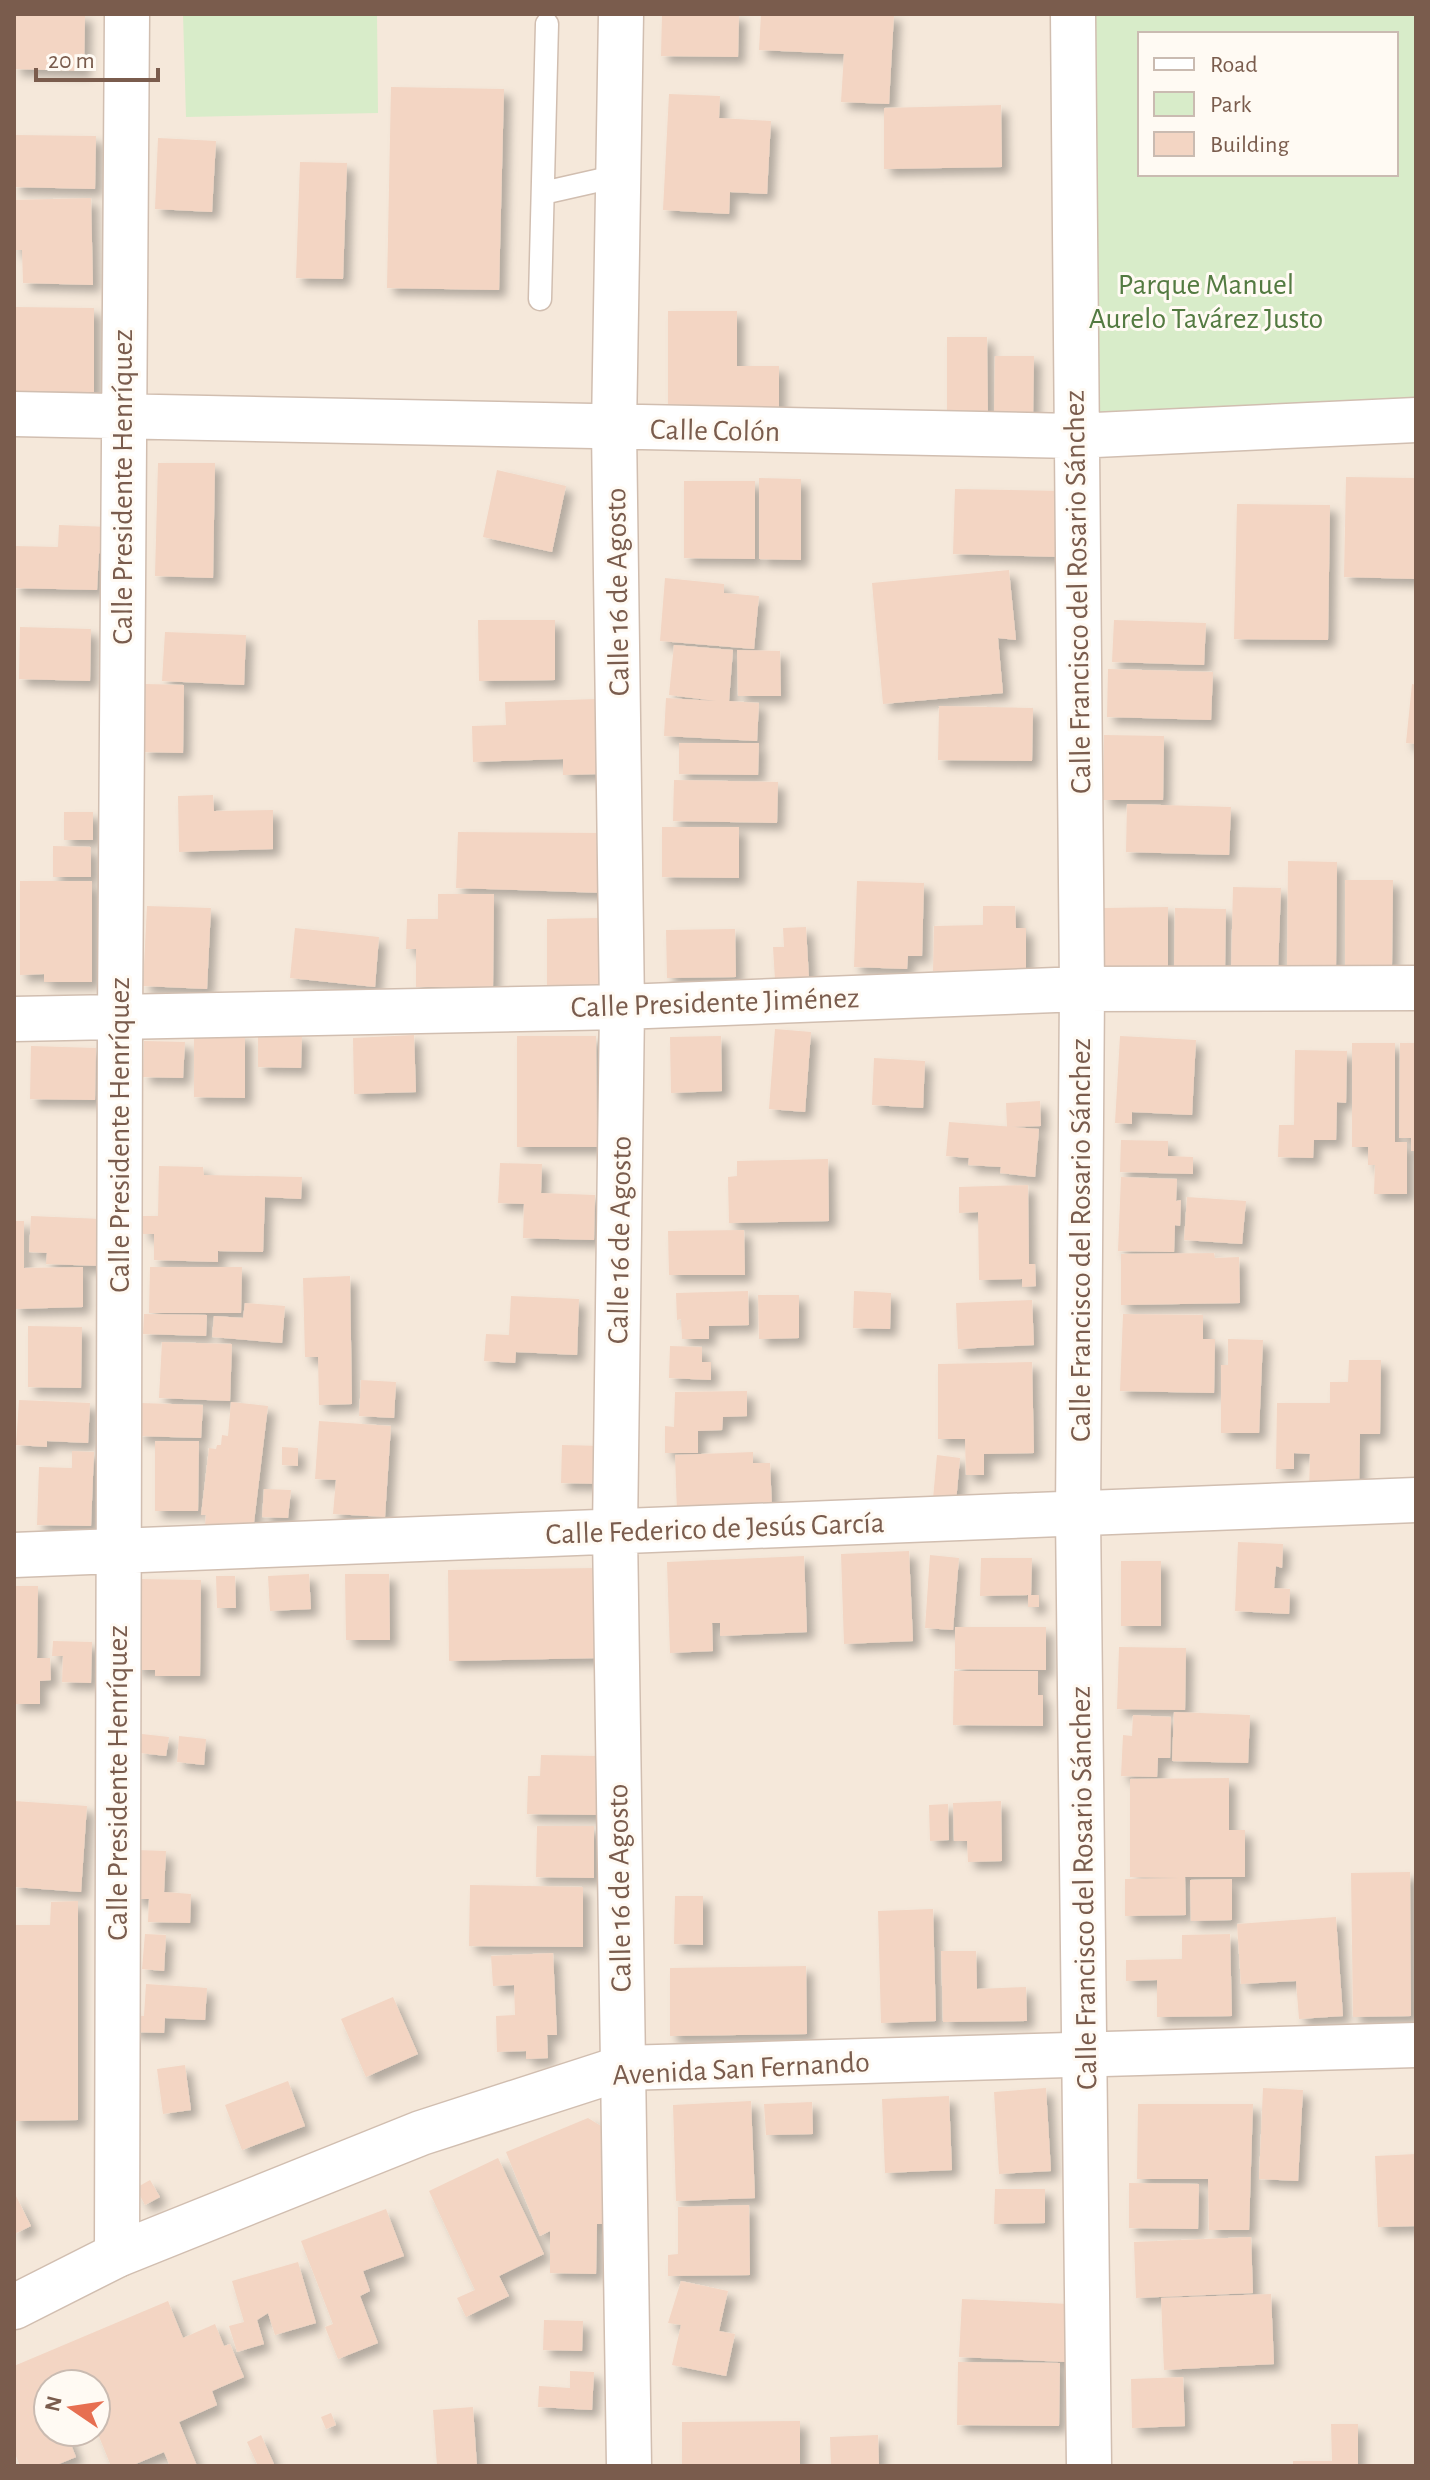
<svg xmlns="http://www.w3.org/2000/svg" width="1430" height="2480" font-family="'Alegreya Sans',sans-serif">
	<style>
		.residential { fill: #f5e8da; fill-rule: evenodd }
		.green { fill: #d8ecc9; fill-rule: evenodd }
		.building { fill: #f3d5c3; filter: url(#shadow) }
		.lines { fill: none; stroke-linecap: round; stroke-linejoin: round }
		.service-casing { stroke: #d1beb0; stroke-width: 25 }
		.minor-casing { stroke: #d1beb0; stroke-width: 47 }
		.tertiary-casing { stroke: #d1beb0; stroke-width: 47 }
		.service { stroke: #fff; stroke-width: 22 }
		.minor { stroke: #fff; stroke-width: 44 }
		.tertiary { stroke: #fff; stroke-width: 44 }
		.labels { text-anchor: middle; stroke-width: 6; stroke-linejoin: round; paint-order: stroke }
		.park-label { font-size: 30px; fill: #537a41; stroke: #fffaf3 }
		.street-label { font-size: 30px; fill: #7a5c4d; stroke: #fffaf3 }
	</style>
	<defs>
		<filter id="shadow"><feDropShadow dx="7" dy="7" stdDeviation="4" flood-color="#0004"/></filter>
	</defs>
	<rect width="100%" height="100%" fill="#fdf6ec"/>
	<path class="residential" d="M14,14h1402v2452h-1402zM1140,34h256v140h-256zM48,2384h48v48h-48z"/>
	<path class="green" d="M183,14h194l1,99 -192,4z
		M1073,14h343v406l-342,16zM1140,34h256v140h-256z"/>
	<path class="building" d="M14,14h71l-1,57 -70,-2z
		M662,14h77l-1,43 -77,-1z
		M761,14h133l-5,90 -48,-2 3,-48 -85,-4z
		M391,87l113,2 -5,201 -112,-2z
		M669,94l51,2 -1,22 52,3 -4,73 -37,-2 -1,22 -66,-4z
		M1001,105l1,62 -118,2v-61z
		M14,135l82,1 -1,53 -81,-2z
		M158,138l58,3 -4,71 -57,-3z
		M300,162l47,1 -4,116 -47,-1z
		M91,198l2,87 -70,-2 -1,-33h-8v-50z
		M14,307l80,1v84l-80,-1z
		M668,311h69v55h42v55h-111z
		M947,337h40l1,79 -41,1z
		M995,356h39l-1,62 -39,-1z
		M158,463h57l-2,115 -58,-2z
		M497,470l69,16 -14,66 -69,-15z
		M1346,477l70,1v101l-72,-2z
		M759,478l42,1v81l-42,-1z
		M684,481h71v78l-71,-1z
		M955,489l107,2 -2,66 -107,-3z
		M1237,504l93,1 -2,135 -94,-1z
		M59,525l50,2v29l-10,-3 -2,37 -83,-2v-42l44,1z
		M1009,570l7,70 -18,-2 5,55 -120,11 -11,-121z
		M665,578l59,6v9l35,3 -5,53 -94,-8z
		M478,620h77v60l-76,1z
		M1114,620l92,3 -2,42 -92,-3z
		M20,627l71,2 -1,52 -71,-2z
		M165,632l81,3 -2,50 -82,-4z
		M674,645l59,5 -4,51 30,2 -2,38 -93,-5 2,-38 50,3 -47,-6z
		M737,650l43,1 1,45h-43z
		M1108,669l105,3 -2,48 -104,-3z
		M145,684l39,1 -1,68 -40,-1z
		M1412,684l4,1v59l-10,-1z
		M597,699l2,75 -36,1v-16l-90,3 -1,-36 34,-1 -1,-23z
		M939,706l94,2 -1,53 -94,-1z
		M1104,735l60,1 -1,64h-60z
		M679,743h80l-1,32 -79,-1z
		M674,780l104,2 -1,41 -104,-2z
		M213,795l1,16 59,-1v39l-94,3 -1,-56z
		M1127,804l104,3 -2,48 -103,-3z
		M64,812h29v28h-29z
		M662,827h77v51l-77,-1z
		M458,832l145,1 2,60 -149,-5z
		M53,846l38,1v30h-38z
		M1288,861l49,1 -1,105h-49z
		M1345,880h48l-1,85h-47z
		M20,881h72v101h-48v-8l-24,1z
		M857,881l67,2 -2,73h-14l-1,13 -53,-2z
		M1233,887l48,1 -3,83 -47,-1z
		M438,894h56l-1,93h-77v-38h-10l1,-30h31z
		M147,906l64,2 -4,81 -64,-3z
		M983,906h32l1,22h10v43h-93l1,-45 49,-1z
		M1168,907v63h-64v-62z
		M1175,908l51,1 -1,60 -51,-1z
		M600,918l-1,67h-52v-66z
		M806,927l3,51 -34,2 -2,-33h11l-1,-19z
		M295,928l84,9 -4,50 -85,-9z
		M735,929l1,48 -69,1 -1,-48z
		M775,1029l36,3 -6,80 -36,-3z
		M194,1034l51,1v63l-51,-1z
		M258,1035h44l-1,33 -43,-1z
		M414,1035l2,57 -62,2 -1,-56z
		M517,1036h79l1,111h-80z
		M721,1036l1,55 -51,2 -1,-56z
		M1120,1036l76,4 -4,75 -60,-3v12l-17,-1z
		M144,1041l41,1 -2,36 -40,-1z
		M1352,1043h43v99h12v52h-33l1,-29h-7v-18h-16z
		M1400,1043h16v108h-5v-13h-12z
		M31,1046l65,2 -1,52 -65,-1z
		M1295,1050l52,1 -1,52 -9,-1 -1,38h-22l-1,18 -35,-1 1,-32h15z
		M874,1058l51,3 -2,47 -51,-3z
		M1040,1101l1,25 -34,1 -1,-24z
		M949,1122l90,7 -4,48 -35,-4 1,-6 -33,-2 1,-7 -23,-2z
		M1121,1140l47,1v15l25,1v17l-73,-2z
		M828,1159l1,62 -100,2 -1,-46 9,-1v-15z
		M500,1163l42,1 -1,29 54,2 -1,45 -71,-2 1,-34 -26,-1z
		M159,1166l44,1 1,8 98,2 -1,22 -36,-2 -2,55 -45,-1v11l-64,-2v-26h-11v-18h15z
		M1121,1177l56,2 -1,22 5,-1 -1,26 -5,-1 -1,27 -56,-1z
		M1028,1185l1,79h6l1,22 -14,1v-8l-43,1 -1,-68 -19,1v-26z
		M1187,1197l59,4 -4,43 -58,-4z
		M31,1216l71,3 -2,47 -54,-2 1,-11 -18,-1z
		M14,1221h10v47l59,-1v40l-69,2z
		M744,1230l1,45h-76l-1,-44z
		M1214,1253l1,5 24,-1 1,46 -119,2v-51z
		M150,1267h92l-1,46h-92z
		M350,1276l2,128 -33,1 -1,-48h-13l-2,-79z
		M748,1291l1,34 -40,1v13h-27l-1,-20 -4,1 -1,-27z
		M854,1291l37,2 -1,36 -37,-1z
		M758,1295h41v43l-40,1z
		M511,1296l68,3 -2,56 -61,-3 -1,11 -31,-2 2,-27 23,1z
		M1032,1300l2,45 -76,4 -2,-46z
		M245,1303l40,3 -3,37 -70,-6 2,-21 29,2z
		M144,1314l63,1 -1,21 -63,-2z
		M1123,1314l80,1v24h12l-1,54 -94,-2z
		M28,1326l54,1 -1,61 -53,-1z
		M1228,1339l35,1 -4,93h-38v-68h7z
		M162,1342l70,2 -2,57 -71,-3z
		M670,1346l32,1v15h9v18l-42,-2z
		M1349,1360h32l-1,74h-20l-1,59h-50l1,-39 -16,-1v16h-18l1,-66h53v-21h18z
		M1032,1362l2,91 -50,1v21h-18l-1,-36h-27v-75z
		M361,1380l35,2 -2,36 -35,-2z
		M747,1391v25l-24,1 -1,13 -24,1v22h-33v-27l9,1 1,-35z
		M19,1400l71,3 -2,40 -41,-2v6l-31,-2z
		M231,1402l37,4 -15,125 -48,-6 1,-10h-5l8,-67 7,1 1,-4h4l1,-10 6,1z
		M140,1403l63,2 -2,33 -63,-2z
		M319,1421l72,5 -6,91 -52,-3 3,-34 -21,-1z
		M155,1441h44l-1,70h-43z
		M562,1445l42,1v38l-43,-1z
		M282,1447l16,1v18l-16,-1z
		M72,1451l22,1 -3,74 -54,-1 2,-58 33,1z
		M753,1452v11h17l2,44 -95,5 -2,-57z
		M937,1455l23,3 -4,44 -23,-3z
		M264,1489l27,1 -3,28 -26,-1z
		M1238,1542l45,2 -1,24 -6,-2 -2,22 16,1 -1,25 -54,-3z
		M909,1551l4,90 -69,3 -3,-90z
		M930,1555l29,3 -6,72 -28,-2z
		M804,1556l3,76 -87,4v-13h-8l1,28 -43,2 -3,-91z
		M981,1558h51l-1,37h8v12h-11v-12l-48,1z
		M1121,1561h40v65h-40z
		M597,1568l1,90 -149,3 -1,-91z
		M309,1574l2,35 -41,2 -2,-35z
		M345,1574h44l1,66h-44z
		M216,1576h19l1,32h-19z
		M136,1579l65,1 -1,96h-45v-6h-20z
		M14,1586h24l-1,72h13l1,22 -11,1v23h-26z
		M955,1627h91v43l-91,-1z
		M53,1641l39,1 -1,41 -29,-1 1,-26h-11z
		M1119,1647l67,1 -1,62 -68,-1z
		M954,1671h84v24h5v31l-90,-1z
		M1174,1712l76,3 -2,48 -76,-2z
		M1133,1715l38,2 -1,41h-12l-1,19 -36,-1 2,-41 9,1z
		M142,1734l27,3 -3,19 -26,-3z
		M179,1736l27,3 -2,26 -27,-3z
		M541,1755l60,1 -1,59 -73,-1 1,-38h12z
		M1229,1778v52h16v47h-60l1,38 -61,1v-37l54,-1 -49,-1v-98z
		M14,1801l73,5 -6,86 -67,-5z
		M1001,1801l1,60 -34,1 -1,-21h-13l-1,-38z
		M948,1804l1,36 -19,1 -1,-36z
		M537,1826h57v52l-58,-1z
		M136,1850l30,1 -2,41 27,2 -1,29 -42,-1 1,-23h-15z
		M1410,1872l1,144 -58,1 -2,-144z
		M1232,1879v41l-41,1 -1,-41z
		M470,1885l113,2v60l-114,-1z
		M675,1896h28v49l-29,-1z
		M78,1901v219l-64,1v-196h36l1,-23z
		M933,1909l3,112 -55,2 -3,-112z
		M1336,1917l7,99 -44,3 -3,-38 -55,3 -4,-60z
		M145,1934l21,1 -2,36 -22,-2z
		M1230,1934l2,82 -75,1v-37l-31,1v-21l56,-1v-24z
		M941,1951h35l1,38 49,-2 1,34 -84,1z
		M553,1953l4,82h-10l1,23 -22,1v-8l-29,1 -1,-36 19,-1 -1,-30 -21,1 -2,-30z
		M806,1966l1,68 -137,2v-68z
		M146,1984l61,4 -2,32 -40,-2 -1,15 -33,-1 1,-17 12,1z
		M393,1997l25,57 -52,23 -25,-58z
		M185,2065l6,45 -28,4 -6,-45z
		M288,2081l17,45 -63,24 -17,-45z
		M1046,2088l5,83 -52,3 -5,-82z
		M1263,2088l40,2 -5,91 -39,-2z
		M949,2096l3,74 -67,3 -3,-74z
		M751,2101l4,97 -79,3 -3,-96z
		M812,2102l1,32 -47,1 -2,-31z
		M1138,2104h115l-4,126h-40l-1,-51h-71z
		M588,2118l21,13 -2,93h-10l-1,50 -46,-1v-42l-10,5 -34,-84z
		M1416,2154v72l-38,1 -3,-71z
		M498,2158l46,96 -45,22 10,20 -43,21 -9,-19 18,-8 -46,-99z
		M150,2180l10,17 -15,8 -9,-17z
		M1129,2183l70,1 -1,45 -69,-1z
		M995,2189h50v34l-51,1z
		M14,2192l17,34 -17,8z
		M749,2205l1,70 -82,1v-21l10,-1v-47z
		M386,2209l18,47 -41,15 7,20 -10,5 18,47 -40,16 -13,-32 8,-3 -32,-83z
		M1251,2237l2,56 -117,5 -2,-56z
		M298,2262l18,61 -41,12 -7,-22 -11,7 7,24 -27,8 -8,-26 15,-4 -12,-41z
		M681,2281l47,10 -9,40 16,3 -9,42 -54,-11 9,-40 -13,-2z
		M1271,2294l3,70 -110,6 -3,-72z
		M962,2299l107,5 -3,58 -107,-5z
		M168,2301l15,37 32,-14 9,22 6,-2 14,33 -32,14 5,14 -38,17 18,44h-27l-6,-14 -33,14h-20l-15,-37v-45h-48v48h18l10,25 -22,9h-34l-6,-15v-85z
		M544,2320l39,1 -1,30 -39,-1z
		M958,2362l102,1 -1,63 -102,-1z
		M570,2371l24,1 -2,38 -54,-3 1,-21 31,2z
		M1183,2377l2,49 -53,2 -1,-49z
		M473,2407l4,59h-40l-4,-56z
		M331,2413l5,12 -10,4 -5,-12z
		M800,2421v45h-118v-44z
		M1331,2424h27v42h-65v-5h39z
		M261,2435l13,29 -4,2h-12l-11,-24z
		M878,2435l1,31h-48l-1,-29z"/>
	<g class="lines">
		<g class="service-casing">
			<path id="service" d="M543,193l75,-17
				M540,299l7,-275"/>
		</g>
		<g class="minor-casing">
			<path id="minor" d="M621,14l-7,415 8,578 -7,525 14,934
				M1073,14l9,975 -4,526 11,951
				M14,414l1060,22 342,-16
				M14,1019l608,-12 460,-18 334,-1
				M14,1555l1402,-55
				M117,2255l3,-1238 7,-1003"/>
		</g>
		<g class="tertiary-casing">
			<path id="tertiary" d="M14,2307l103,-52 304,-122 201,-65 794,-23"/>
		</g>
		<use href="#service" class="service"/>
		<use href="#minor" class="minor"/>
		<use href="#tertiary" class="tertiary"/>
	</g>
	<g class="labels">
		<g class="park-label">
			<text x="1206" y="294">Parque Manuel<tspan x="1206" dy="34">Aurelo Tavárez Justo</tspan></text>
		</g>
		<g class="street-label">
			<text transform="translate(715 430) rotate(1)" y="10">Calle Colón</text>
			<text transform="translate(122 487) rotate(-90)" y="10">Calle Presidente Henríquez</text>
			<text transform="translate(617 592) rotate(-91)" y="10">Calle 16 de Agosto</text>
			<text transform="translate(1077 592) rotate(-91)" y="10">Calle Francisco del Rosario Sánchez</text>
			<text transform="translate(715 1002) rotate(-2)" y="10">Calle Presidente Jiménez</text>
			<text transform="translate(119 1135) rotate(-90)" y="10">Calle Presidente Henríquez</text>
			<text transform="translate(619 1240) rotate(-89)" y="10">Calle 16 de Agosto</text>
			<text transform="translate(1080 1240) rotate(-90)" y="10">Calle Francisco del Rosario Sánchez</text>
			<text transform="translate(715 1528) rotate(-2)" y="10">Calle Federico de Jesús García</text>
			<text transform="translate(117 1783) rotate(-90)" y="10">Calle Presidente Henríquez</text>
			<text transform="translate(619 1888) rotate(-91)" y="10">Calle 16 de Agosto</text>
			<text transform="translate(1083 1888) rotate(-91)" y="10">Calle Francisco del Rosario Sánchez</text>
			<text transform="translate(741 2068) rotate(-3)" y="10">Avenida San Fernando</text>
		</g>
	</g>
	<rect width="1430" height="2480" fill="none" stroke="#7a5c4d" stroke-width="32"/>
	<rect x="1138" y="32" width="260" height="144" fill="#fffaf3" stroke="#cabbb1" stroke-width="2"/>
	<rect x="1154" y="58" width="40" height="12" fill="#ffffff" stroke="#cabbb1" stroke-width="2"/>
	<text x="1210" y="72" font-size="24" fill="#7a5c4d">Road</text>
	<rect x="1154" y="92" width="40" height="24" fill="#d8ecc9" stroke="#cabbb1" stroke-width="2"/>
	<text x="1210" y="112" font-size="24" fill="#7a5c4d">Park</text>
	<rect x="1154" y="132" width="40" height="24" fill="#f3d5c3" stroke="#cabbb1" stroke-width="2"/>
	<text x="1210" y="152" font-size="24" fill="#7a5c4d">Building</text>
	<g transform="translate(72 2408) rotate(283)"><circle r="38" fill="#fffaf3" stroke="#cabbb1" stroke-width="2"/>
	<path d="M0-6L14 30L0 20L-14 30Z" fill="#e76f51"/>
	<text y="-12" font-size="22" font-weight="bold" text-anchor="middle" fill="#7a5c4d">N</text>
	</g>
	<path d="M36 68v12h122v-12" fill="none" stroke="#7a5c4d" stroke-width="4"/>
	<text x="48" y="68" font-size="24" fill="#7a5c4d" stroke="#fffaf3" stroke-width="6" paint-order="stroke">20 m</text>
</svg>
